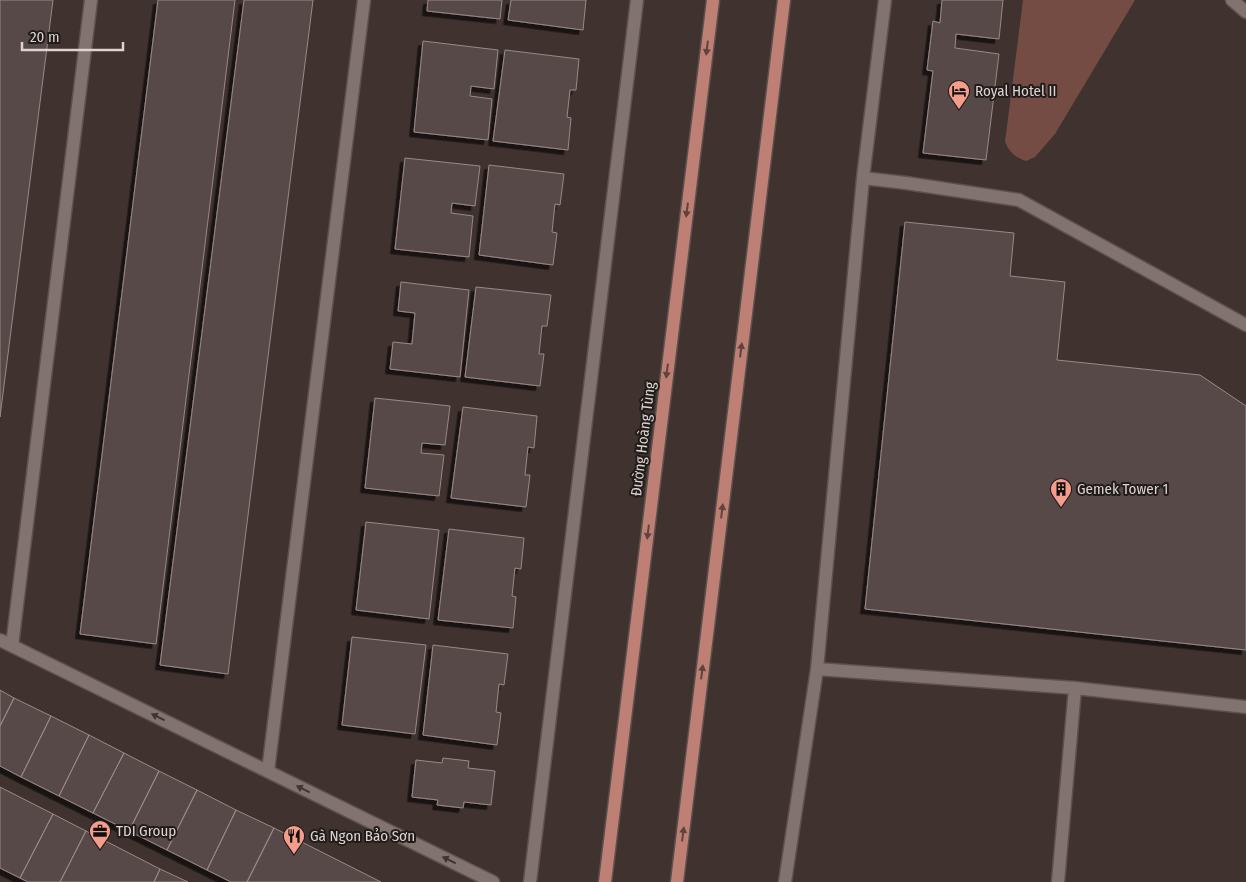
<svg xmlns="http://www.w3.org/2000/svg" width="1246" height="882" font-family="'Fira Sans Condensed',sans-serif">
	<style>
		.park { fill: #744c44 }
		.building { fill: #574946; stroke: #998a86; filter: url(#shadow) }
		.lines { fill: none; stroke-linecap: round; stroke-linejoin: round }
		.minor-casing { stroke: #5c514f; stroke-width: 15 }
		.major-casing { stroke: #5c514f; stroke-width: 15 }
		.minor { stroke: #827370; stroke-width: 12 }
		.major { stroke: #be8074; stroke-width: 12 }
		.oneway { fill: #60433e }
		.oneway2 { fill: #3e3534 }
		.labels { text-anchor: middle; stroke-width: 4; stroke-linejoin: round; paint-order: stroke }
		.poi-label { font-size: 15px; fill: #ddd4d2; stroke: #211b1a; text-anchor: start }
		.street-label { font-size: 15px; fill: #ddd4d2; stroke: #211b1a }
	</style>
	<defs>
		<filter id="shadow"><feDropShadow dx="-4.5" dy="4.5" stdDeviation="0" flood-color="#0009"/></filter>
	</defs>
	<rect width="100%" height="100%" fill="#3f322f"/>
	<path class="park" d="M1023,0h112l-80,134 -20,23 -9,4c-11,-4 -16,-8 -21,-19z"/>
	<path class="building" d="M0,0h53l-53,417z
		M158,0h77l-79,644 -76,-10z
		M244,0h69l-85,674 -68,-9z
		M428,0h74l-2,19 -73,-8z
		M511,0h75l-3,30 -75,-10z
		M942,0h61l-4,39 -43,-5 -1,14 44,6 -13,106 -63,-7 10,-82 -6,-1 6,-49 7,2z
		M423,41l75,9 -4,39 -23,-3 -1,10 22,3 -4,41 -74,-8z
		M505,50l74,9 -3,31h-6l-3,27 4,1 -3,32 -75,-9z
		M405,158l75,8 -5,40 -23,-3 -1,10 22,3 -4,41 -74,-8z
		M489,165l75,9 -4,31 -5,-1 -3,28 5,1 -4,32 -74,-10z
		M905,222l109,11 -4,43 55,6 -8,78 143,15 46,31v244l-381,-41z
		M401,282l68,8 -9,87 -70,-8 3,-27 19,2 3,-31 -17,-2z
		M476,287l75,8 -4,31h-5l-3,28h5l-4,32 -75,-9z
		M375,398l75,8 -5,39 -23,-2 -1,10 23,2 -5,41 -74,-8z
		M463,407l74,9 -3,32 -6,-1 -3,28h5l-4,32 -75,-9z
		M366,522l73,8 -10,89 -73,-9z
		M449,529l75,9 -3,31 -6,-1 -3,28 4,1 -3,31 -75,-8z
		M352,637l74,8 -11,89 -73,-9z
		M433,645l75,9 -4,31 -5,-1 -3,28 5,1 -4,32 -74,-10z
		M0,690l14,8 -14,28z
		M14,698l37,18 -30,61 -21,-11v-40z
		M51,716l38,19 -30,61 -38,-19z
		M89,735l35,18 -31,60 -34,-17z
		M124,753l35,18 -30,60 -36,-18z
		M443,758l26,3 -1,7 27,3 -4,34 -27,-3 -1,6 -26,-3 1,-5 -26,-3 4,-37 26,3z
		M159,771l38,19 -30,60 -38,-19z
		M0,787l53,27 -33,64 -20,-10z
		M197,790l39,20 -29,60 -40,-20z
		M236,810l38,18 -27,54h-16l-24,-12z
		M53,814l33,17 -26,51h-32l-8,-4z
		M274,828l107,54h-134z
		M86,831l74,38 -6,13h-94z
		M160,869l28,13h-34z"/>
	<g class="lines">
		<g class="minor-casing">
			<path id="minor" d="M1232,0l14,12
				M863,178l43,5 113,17 227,125
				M0,640l493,242
				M12,646l79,-646
				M817,669l258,19 171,19
				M268,771l96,-771
				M530,882l107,-882
				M785,882l32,-213 46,-491 22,-178
				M1058,882l17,-194"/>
		</g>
		<g class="major-casing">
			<path id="major" d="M605,882l108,-882
				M677,882l107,-882"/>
		</g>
		<use href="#minor" class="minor"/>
		<use href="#major" class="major"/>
	</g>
	<defs><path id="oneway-solid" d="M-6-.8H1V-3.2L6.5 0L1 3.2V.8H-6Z" transform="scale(1.25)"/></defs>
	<g class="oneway">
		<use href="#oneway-solid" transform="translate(707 48) rotate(97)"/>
		<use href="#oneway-solid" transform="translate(687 210) rotate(97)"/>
		<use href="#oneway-solid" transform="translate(741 350) rotate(-83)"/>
		<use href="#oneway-solid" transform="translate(667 371) rotate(97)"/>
		<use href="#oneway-solid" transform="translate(722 511) rotate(-83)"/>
		<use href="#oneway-solid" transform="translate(648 532) rotate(97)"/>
		<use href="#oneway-solid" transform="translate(702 672) rotate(-83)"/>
		<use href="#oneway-solid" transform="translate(683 834) rotate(-83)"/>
	</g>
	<g class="oneway2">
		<use href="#oneway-solid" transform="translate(158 717) rotate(-154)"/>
		<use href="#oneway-solid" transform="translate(303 789) rotate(-154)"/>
		<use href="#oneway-solid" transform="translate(449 860) rotate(-154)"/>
	</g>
	<defs>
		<g id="hotel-pin" transform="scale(1.125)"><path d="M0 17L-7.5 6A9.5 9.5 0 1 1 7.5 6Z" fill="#f49d8c" stroke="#211b1a"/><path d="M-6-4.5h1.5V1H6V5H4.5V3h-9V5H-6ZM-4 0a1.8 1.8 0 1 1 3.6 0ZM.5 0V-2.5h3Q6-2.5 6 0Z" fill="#111"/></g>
		<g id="building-pin" transform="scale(1.125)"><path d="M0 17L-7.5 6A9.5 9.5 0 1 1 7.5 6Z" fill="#f49d8c" stroke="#211b1a"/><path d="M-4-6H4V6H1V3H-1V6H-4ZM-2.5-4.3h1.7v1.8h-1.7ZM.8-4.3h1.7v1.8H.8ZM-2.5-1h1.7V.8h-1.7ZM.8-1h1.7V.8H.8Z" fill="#111"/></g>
		<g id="office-pin" transform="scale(1.125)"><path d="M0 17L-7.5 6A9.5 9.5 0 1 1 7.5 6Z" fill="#f49d8c" stroke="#211b1a"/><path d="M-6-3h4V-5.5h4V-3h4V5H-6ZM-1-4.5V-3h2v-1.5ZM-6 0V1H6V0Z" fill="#111"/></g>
		<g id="restaurant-pin" transform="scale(1.125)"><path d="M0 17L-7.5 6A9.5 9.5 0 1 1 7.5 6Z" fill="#f49d8c" stroke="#211b1a"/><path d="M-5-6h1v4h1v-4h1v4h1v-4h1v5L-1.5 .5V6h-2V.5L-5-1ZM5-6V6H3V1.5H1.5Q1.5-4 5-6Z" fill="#111"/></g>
	</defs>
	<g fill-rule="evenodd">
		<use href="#hotel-pin" x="959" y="91"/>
		<use href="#building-pin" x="1061" y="489"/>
		<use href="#office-pin" x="100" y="831"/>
		<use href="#restaurant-pin" x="294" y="836"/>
	</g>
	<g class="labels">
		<g class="poi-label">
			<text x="975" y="96">Royal Hotel II</text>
			<text x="1077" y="494">Gemek Tower 1</text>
			<text x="116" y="836">TDI Group</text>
			<text x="310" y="841">Gà Ngon Bảo Sơn</text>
		</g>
		<g class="street-label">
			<text transform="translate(643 439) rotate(-83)" y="5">Đường Hoàng Tùng</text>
		</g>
	</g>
	<path d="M22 42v8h101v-8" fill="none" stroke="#ddd4d2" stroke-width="2.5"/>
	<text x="30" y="42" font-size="15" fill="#ddd4d2" stroke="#211b1a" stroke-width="4" paint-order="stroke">20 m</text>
</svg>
